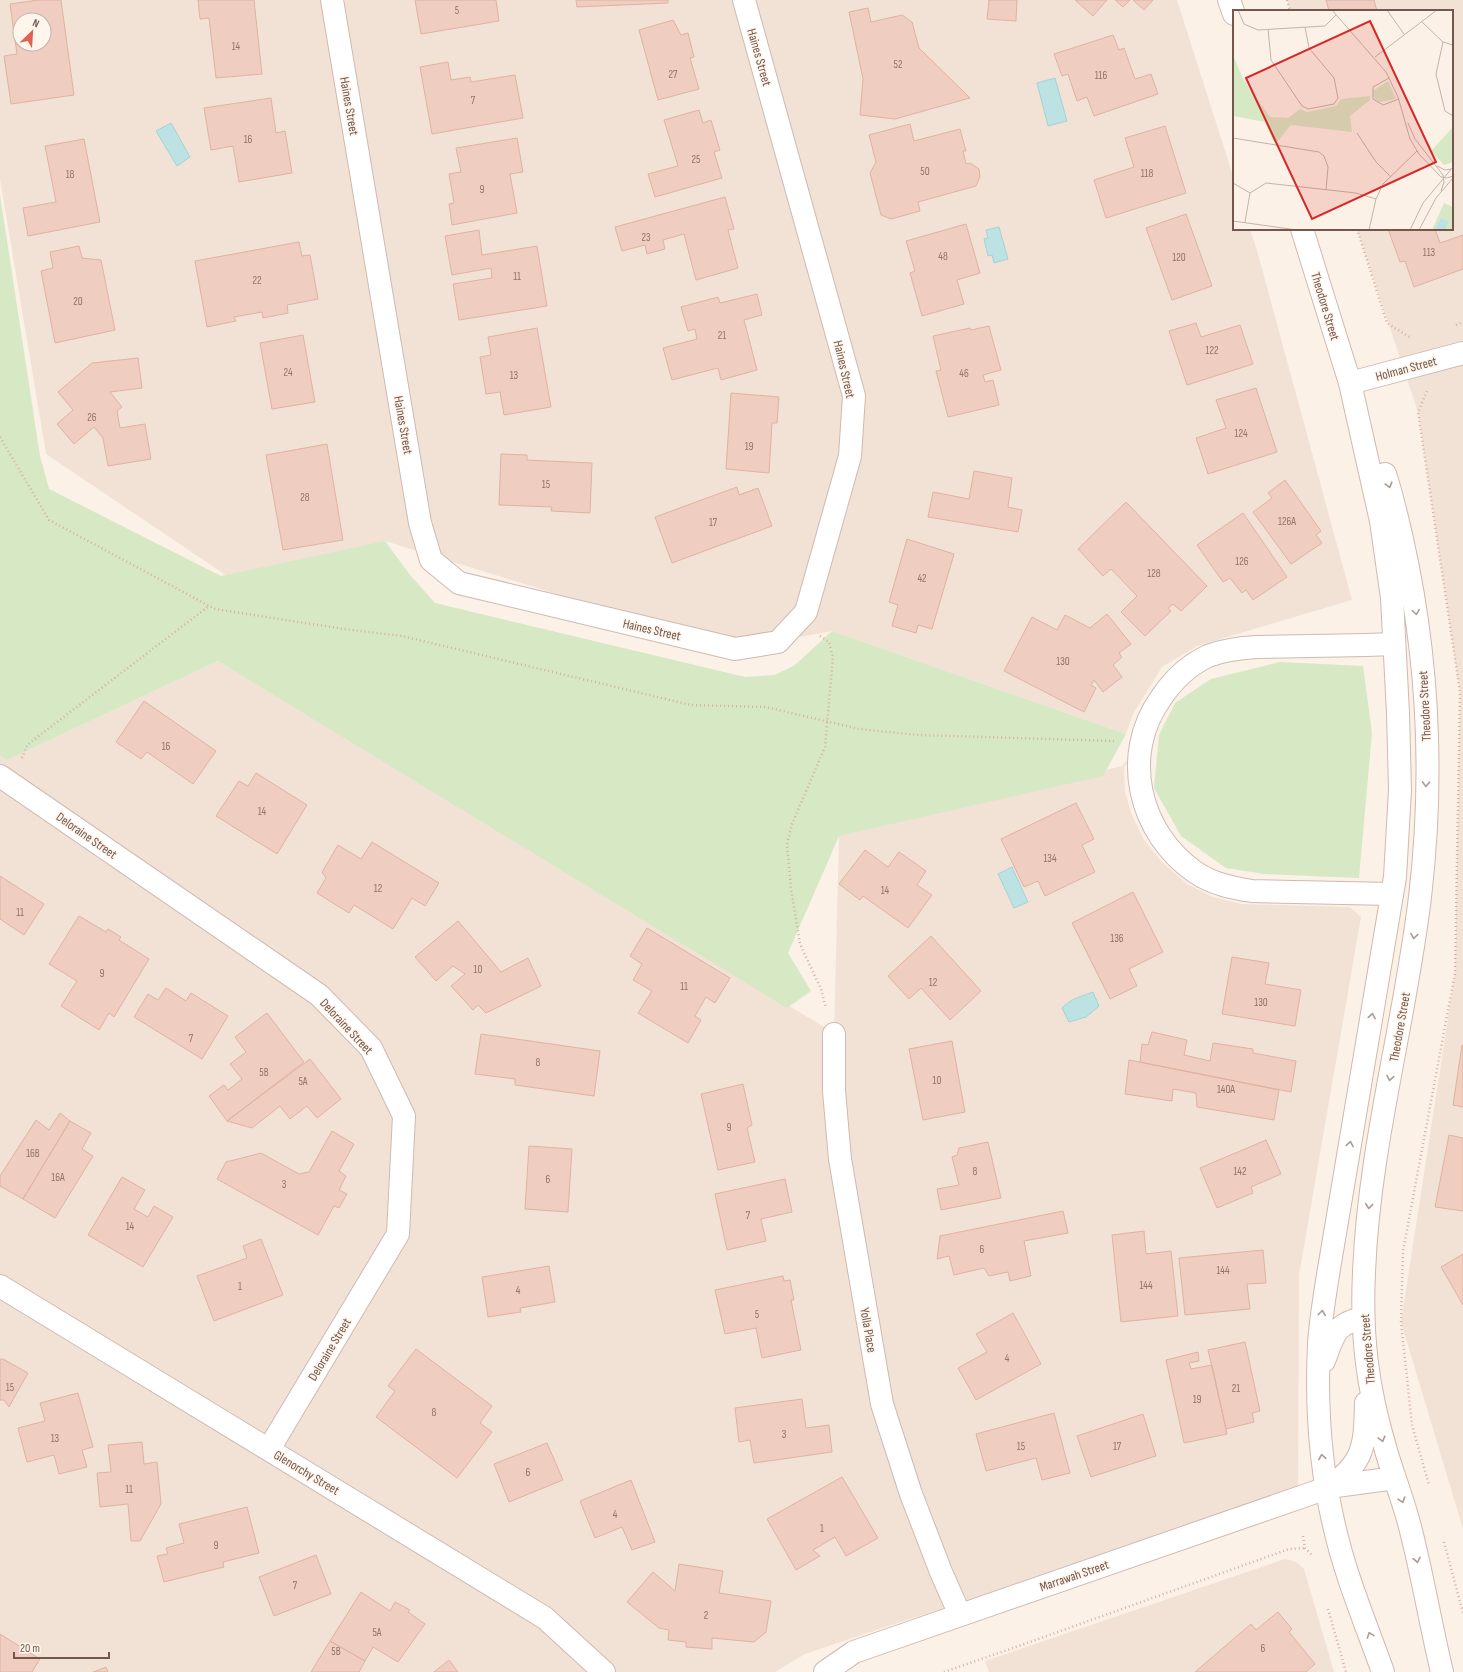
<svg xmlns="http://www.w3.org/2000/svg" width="1463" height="1672" font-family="'Sofia Sans Condensed',sans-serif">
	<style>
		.residential { fill: #f2e2d5; fill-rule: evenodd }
		.green { fill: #d7e8c5 }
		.water { fill: #bce2e4; stroke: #a3d2d5 }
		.building { fill: #efcdc0; stroke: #e0b2a1; fill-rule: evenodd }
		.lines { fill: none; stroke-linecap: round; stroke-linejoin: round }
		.minor-casing { stroke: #cebab0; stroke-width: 24 }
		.secondary-casing { stroke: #d1b9ae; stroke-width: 24 }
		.path { stroke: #d4b0a3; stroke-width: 2.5; stroke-dasharray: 1 3; stroke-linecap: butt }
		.minor { stroke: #fff; stroke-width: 22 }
		.secondary { stroke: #fff; stroke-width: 22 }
		.oneway { stroke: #ab9a94 }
		.labels { text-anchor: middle; stroke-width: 3; stroke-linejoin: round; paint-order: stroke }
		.number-label { font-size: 11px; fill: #927469 }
		.street-label { font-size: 13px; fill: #73564c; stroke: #fef5ec }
		.inset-road { fill: none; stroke: #c5b3a8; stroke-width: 1 }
		.view { fill: #d62828; fill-opacity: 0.15; stroke: #d62828; stroke-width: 2 }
		.inset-edge { fill: none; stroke: #73564c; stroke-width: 2 }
	</style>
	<rect width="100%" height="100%" fill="#fbf1e6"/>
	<path class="residential" d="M0,0h1177l57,179v50h16l8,25 94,346 -155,46 -35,21 -29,47 -7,20 -294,-103 -97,18 -350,-108 -149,41 -190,-128 -46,-275zM20,20h24v24h-24z
		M1287,0h176v1529l-62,-207 54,-349 5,-281 -42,-280 -61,-183h95v-218h-162z
		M218,661l616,372 5,-197 283,-70 17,-16 -15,17 1,24 6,22 13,27 17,21 26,23 26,13 29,7 108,3 11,10 -62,358 -1,223 -398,124 -95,32 -30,18h-775v-916l7,4z
		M1285,1559l11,3 8,7 30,103h-345l-4,-11z"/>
	<path class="green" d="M0,195l40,261 9,33 172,87 164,-35 25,34 25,28 310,74 30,-2 20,-10 37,-34 294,103 -23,42 -264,60 -51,117 23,38 -24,17 -569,-347 -211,99 -7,-4z
		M1280,662l83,4 9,67 -13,145 -95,-4 -38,-6 -45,-32 -27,-48 5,-53 16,-32 36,-24z"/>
	<path class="water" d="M1055,78l12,43 -19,5 -11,-43z
		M171,123l19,34 -13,9 -21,-35z
		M999,227l9,32 -14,4 -2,-8 -4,1 -4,-17 4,-1 -2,-8z
		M1012,867l16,35 -14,6 -16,-34z
		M1093,992l6,14 -13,11 -17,5 -7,-14c8,-9 20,-12 31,-16z"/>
	<path class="building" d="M38,0h23l13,95 -63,9 -7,-48 13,-2 -7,-50zM20,20h24v24h-24z
		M198,0h56l8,74 -46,4 -7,-60 -9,1z
		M415,0h81l3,21 -78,13z
		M576,0h92v3l-91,4z
		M989,0h28l-1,21 -29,-2z
		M1075,0h32l-14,16z
		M1115,0h15l-7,7z
		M1133,0h20l-9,10z
		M1326,0h48l3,11h-48z
		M868,8l3,14 31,-7 10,7 7,26 51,50 -75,21 -35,-4 3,-36 -14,-67z
		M673,20l8,15 7,-2 6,24 -4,1 9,31 -41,11 -19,-70z
		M1113,35l6,15 5,-2 11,31 16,-5 7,20 -64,22 -7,-19 -10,4 -9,-27 -6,2 -8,-22z
		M448,62l3,18 19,-3 1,5 44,-7 8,43 -91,16 -12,-67z
		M271,98l5,35 9,-2 7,42 -53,9 -6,-36 -22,4 -7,-42z
		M699,110l4,13 8,-3 9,30 -6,2 8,26 -67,19 -7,-23 30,-8 -14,-46z
		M910,124l4,17 46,-12 6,22h-3l3,13 4,-1 9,6 1,8 -4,9 -58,16 2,9 -29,8 -10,-4 -11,-42 6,-11 -7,-27z
		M1165,126l21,67 -80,25 -12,-38 40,-13 -9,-29z
		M517,138l6,34 -13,2 7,39 -65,12 -3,-21 5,-1 -5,-29 12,-2 -5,-24z
		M84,139l16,83 -72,14 -5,-28 33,-6 -11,-56z
		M725,197l9,32 -6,1 10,38 -42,12 -12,-46 -21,6 2,9 -18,5 -2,-9 -23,6 -7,-24z
		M1186,214l26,72 -40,14 -26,-72z
		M966,224l14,49 -23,7 7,24 -42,12 -12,-43 5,-2 -9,-30z
		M1388,229h47l5,14 23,-8v34l-49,18 -9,-26 -5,1z
		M479,230l3,25 55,-9 10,60 -88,14 -6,-36 39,-6 -1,-10 -39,7 -7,-39z
		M299,242l3,14 8,-1 8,44 -31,6 1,8 -25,5 -1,-6 -28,5 2,4 -29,6 -12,-66z
		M79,246l3,12 19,2 14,70 -60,13 -14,-72 12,-3 -3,-16z
		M757,294l5,21 -18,5 13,50 -36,10 -3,-12 -46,12 -9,-32 34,-9 -2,-10 -7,2 -7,-24 37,-10 2,6z
		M1196,323l5,14 39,-12 13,39 -66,21 -18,-54z
		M989,326l12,44 -18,5 2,7 8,-2 6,25 -51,12 -12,-46 5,-1 -8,-34 37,-8 1,2z
		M537,328l14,79 -47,8 -4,-23 -14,2 -6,-37 11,-2 -3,-18z
		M303,335l12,67 -43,7 -12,-66z
		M138,358l4,30 -32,4 12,15 -5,4 3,17 25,-4 6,35 -43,7 -5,-28 -9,-11 -20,17 -17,-20 16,-14 -15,-18 34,-29z
		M1256,388l21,64 -69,22 -12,-36 30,-10 -10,-28z
		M731,393l48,4 -2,26h-5l-3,50 -43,-4z
		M327,444l16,96 -60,10 -17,-95z
		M501,454l26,1v5l65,3 -2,50 -39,-2 1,-4 -53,-2z
		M974,471l38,7 -4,29 14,3 -4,22 -90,-15 5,-25 36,7z
		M1285,480l36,51 -5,4 6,8 -31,21 -38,-52 19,-14 -4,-5z
		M737,487l2,8 19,-7 14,38 -100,37 -17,-46z
		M1126,502l81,84 -26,25 -8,-7 -5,4 3,3 -26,25 -24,-24 16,-16 -26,-27 -8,7 -25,-27z
		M1243,513l44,64 -34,23 -7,-10 -4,3 -12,-15 -7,4 -26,-37z
		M907,539l47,15 -22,75 -14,-4 -2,8 -24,-7 6,-21 -9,-3z
		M1107,614l24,30 -12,9 3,4 -9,8 9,12 -19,15 -9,-12 -3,5 5,3 -12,24 -80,-41 28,-54 25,13 8,-15 25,13z
		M144,701l72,50 -23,33 -46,-32 -6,7 -25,-17z
		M256,773l51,32 -30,49 -61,-38 23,-35 9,5z
		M1076,803l18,36 -12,6 13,27 -50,24 -7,-15 -14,6 -23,-48z
		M372,842l67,41 -14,23 -13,-8 -19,31 -39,-24 -5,8 -32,-20 9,-15 -4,-6 16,-27 23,14z
		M865,850l23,17 11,-15 27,19 -9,14 15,10 -24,33 -45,-32 -3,4 -21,-16z
		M0,876l44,28 -20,31 -24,-16z
		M1133,892l30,60 -34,17 8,17 -27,13 -38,-76z
		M79,916l27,16 2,-3 13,8 -2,3 30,19 -35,58 -5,-4 -10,17 -38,-24 16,-25 -28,-17z
		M458,921l43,51 27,-14 13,28 -55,27 -8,-8 -5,5 -22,-24 14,-12 -12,-8 -17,15 -21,-24z
		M647,928l83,50 -15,25 -9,-6 -11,19 6,4 -13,23 -50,-30 14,-22 -19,-11 9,-16 -12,-8z
		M931,936l50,55 -31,29 -29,-32 -12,11 -21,-23z
		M1232,957l37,6 -4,21 36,6 -6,36 -73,-12z
		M166,988l20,13 5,-8 37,23 -26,43 -68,-42 14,-23 10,6z
		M267,1013l37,49 -77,59 -18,-25 15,-11 4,5 14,-11 -12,-15 16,-12 -11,-15z
		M1152,1032l35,8 -3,15 26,6 3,-18 40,6v4l43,8 -5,31 -151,-30 2,-18 6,1z
		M481,1034l119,17 -6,45 -79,-11v-6l-40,-5z
		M952,1041l13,71 -42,8 -14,-71z
		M1462,1045h1v62l-10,-2z
		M310,1059l31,40 -24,19 -10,-12 -17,13 -10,-13 -28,22 -25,-7z
		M1129,1060l150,30 -5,30 -77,-13 -1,-14 -23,-4 -1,12 -47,-7z
		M743,1084l9,41 -5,3 8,34 -37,8 -17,-76z
		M60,1113l10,8 -47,78 -23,-13v-10l36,-56 13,10z
		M70,1121l21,12 -9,16 11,7 -38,62 -32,-19z
		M332,1131l22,13 -15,27 7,5 -7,14 8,4 -8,14 -5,-2 -16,29 -101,-56 9,-17 35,-9 38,21 10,-2z
		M1449,1135l14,3v73l-28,-4z
		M1266,1140l15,34 -30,13 2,6 -36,15 -17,-40z
		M988,1142l13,56 -60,12 -4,-21 22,-4 -7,-28 5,-2 2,-7z
		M529,1146l43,3 -4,63 -43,-3z
		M122,1177l23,13 -11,19 14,8 6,-11 19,11 -30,50 -55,-32z
		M785,1179l7,33 -31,7 5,22 -39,9 -12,-56z
		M1063,1211l5,22 -44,8 7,35 -21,5 -2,-9 -19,4 -5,-8 -30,7 -5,-19 -12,3 3,-23z
		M1144,1231l2,23 25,-3 7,65 -57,6 -9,-87z
		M261,1239l22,56 -69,26 -17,-45 50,-18 -4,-12z
		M1263,1250l3,33 -19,1 3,25 -65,6 -6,-57z
		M1463,1254v51l-22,-38z
		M549,1266l6,36 -35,6 1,4 -33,5 -6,-40z
		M783,1276l1,5 6,-1 4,20h-3l10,50 -39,8 -6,-30 -31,6 -10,-44z
		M1013,1313l28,51 -65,36 -18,-32 29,-16 -11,-18z
		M1245,1342l15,69 -8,2 2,9 -28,7 -18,-79z
		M416,1349l76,57 -12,17 12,9 -35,46 -81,-61 19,-26 -7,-5z
		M1198,1352l1,9 -10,2 2,6 21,-4 15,69 -43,9 -18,-83z
		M0,1359h3l25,14 -19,34 -5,-7h-4z
		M78,1393l15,54 -11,3 5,17 -28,7 -5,-19 -27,7 -9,-34 27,-7 -5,-18z
		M802,1399l4,29 23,-3 3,27 -78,11 -4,-23 -11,2 -4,-34z
		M1054,1413l16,60 -28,7 -6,-22 -50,13 -10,-37z
		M1143,1414l13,42 -65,21 -14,-41z
		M142,1442l2,22 13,-2 4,42 -21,37h-9l-3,-37 -28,3 -3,-34 14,-1 -3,-27z
		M547,1443l16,37 -54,22 -15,-38z
		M842,1477l36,61 -32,18 -11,-19 -22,13 7,6 -24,14 -29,-51z
		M631,1480l24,62 -23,8 -10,-23 -27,11 -15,-37z
		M247,1507l12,46 -36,9 1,5 -60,15 -7,-26 11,-2 -2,-6 18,-5 -5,-19z
		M316,1555l15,39 -57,22 -15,-39z
		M679,1564l44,7 -4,22 52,8 -5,31 -12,10 -42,-4v11l-26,-2v-5l-18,-2 1,-10 -10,-2 -32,-26 26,-30 22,19z
		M361,1592l29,19 5,-9 15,8 -2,2 17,12 -27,38 -25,-15 -8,14 -35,-20z
		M1278,1612l14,17 -3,3 26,32 -9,8h-111l56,-48 5,6z
		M0,1634l40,25 -8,13h-32z
		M330,1641l35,20 -6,11h-48z
		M449,1660l9,12h-24z
		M106,1667l2,5h-15z"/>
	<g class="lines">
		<g class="minor-casing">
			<path id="minor" d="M332,0l88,523 11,37 28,23 276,66 43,-7 28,-30 44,-156 4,-60 -110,-396
				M1350,383l113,-30
				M0,776l319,219 52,53 33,68 -6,118 -129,215
				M1392,894l-140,-3c-19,-3 -40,-7 -57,-19 -56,-39 -75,-117 -34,-174 12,-18 28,-33 47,-42 15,-6 32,-8 48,-9l110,-2 28,-1
				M834,1034v57l6,68 42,245 29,90 30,78 19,43
				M0,1286l545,332 59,54
				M825,1672l29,-20 473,-164"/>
		</g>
		<g class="secondary-casing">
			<path id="secondary" d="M1229,0l5,14
				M1302,229l48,154 31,138 11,77 6,115 2,77 -5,87 -64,380c-5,29 -10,58 -12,87 -3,61 1,122 15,181 11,50 32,99 49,147
				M1385,474c7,21 12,43 17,65 26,116 32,239 18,358 -15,126 -51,249 -56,375 -3,63 3,114 21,175 7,25 17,50 24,76 13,49 21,99 33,149
				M1324,1361c10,-26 10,-37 39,-43
				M1329,1487l66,-9
				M1327,1488c38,-24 38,-44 39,-85"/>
		</g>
		<path class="path" d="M1287,0l3,11
			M1357,229l30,94 24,15
			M1456,325l7,-3
			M1427,391l-9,21 42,280 -5,281 -52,278 -2,71 11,103 17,60
			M0,437l49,83 166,89 129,20 58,7 289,69 75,2 93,22 59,6 196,6
			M820,636l9,6 4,15 -8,90 -33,77 -5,20 4,44 9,56 21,45 5,19
			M22,758l5,-13 182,-139
			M1303,1536l2,12 7,7
			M1444,1542l19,71
			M1328,1609l18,63
			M944,1672l72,-25 273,-98 16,-1"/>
		<use href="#minor" class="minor"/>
		<use href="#secondary" class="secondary"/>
	</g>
	<defs><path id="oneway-chevron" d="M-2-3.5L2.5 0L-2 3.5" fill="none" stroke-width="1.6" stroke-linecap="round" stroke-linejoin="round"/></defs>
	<g class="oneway">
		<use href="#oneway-chevron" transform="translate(1389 485) rotate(75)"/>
		<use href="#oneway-chevron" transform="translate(1416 612) rotate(82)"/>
		<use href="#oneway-chevron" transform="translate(1426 784) rotate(91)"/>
		<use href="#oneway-chevron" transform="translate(1414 936) rotate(99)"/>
		<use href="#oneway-chevron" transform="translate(1372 1016) rotate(-80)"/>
		<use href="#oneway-chevron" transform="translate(1390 1078) rotate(100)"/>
		<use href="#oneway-chevron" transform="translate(1350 1144) rotate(-80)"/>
		<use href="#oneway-chevron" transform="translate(1369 1206) rotate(96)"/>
		<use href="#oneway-chevron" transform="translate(1322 1313) rotate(-83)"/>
		<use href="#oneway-chevron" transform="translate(1382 1439) rotate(75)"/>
		<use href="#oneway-chevron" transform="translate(1322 1457) rotate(-99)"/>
		<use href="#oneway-chevron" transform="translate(1402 1500) rotate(72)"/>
		<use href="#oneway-chevron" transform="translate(1417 1560) rotate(79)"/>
		<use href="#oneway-chevron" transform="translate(1370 1635) rotate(-110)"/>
	</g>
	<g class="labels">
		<g class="number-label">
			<text x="457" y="14">5</text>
			<text x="236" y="50">14</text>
			<text x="898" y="68">52</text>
			<text x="673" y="78">27</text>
			<text x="1101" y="79">116</text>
			<text x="473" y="104">7</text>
			<text x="248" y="143">16</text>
			<text x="696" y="163">25</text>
			<text x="925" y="175">50</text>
			<text x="1147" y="177">118</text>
			<text x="70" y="178">18</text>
			<text x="482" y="193">9</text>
			<text x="646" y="241">23</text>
			<text x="1429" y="256">113</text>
			<text x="943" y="260">48</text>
			<text x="1179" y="261">120</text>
			<text x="517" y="280">11</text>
			<text x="257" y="284">22</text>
			<text x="78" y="305">20</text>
			<text x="722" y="339">21</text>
			<text x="1212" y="354">122</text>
			<text x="288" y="376">24</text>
			<text x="964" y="377">46</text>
			<text x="514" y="379">13</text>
			<text x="92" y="421">26</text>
			<text x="1241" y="437">124</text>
			<text x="749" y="450">19</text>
			<text x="546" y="488">15</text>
			<text x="305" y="501">28</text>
			<text x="1287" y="525">126A</text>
			<text x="713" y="526">17</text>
			<text x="1242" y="565">126</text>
			<text x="1154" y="577">128</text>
			<text x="922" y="582">42</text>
			<text x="1063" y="665">130</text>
			<text x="166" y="750">16</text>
			<text x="262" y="815">14</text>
			<text x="1050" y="862">134</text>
			<text x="378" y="892">12</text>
			<text x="885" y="894">14</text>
			<text x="20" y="916">11</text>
			<text x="1117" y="942">136</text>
			<text x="478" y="973">10</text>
			<text x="102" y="977">9</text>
			<text x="933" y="986">12</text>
			<text x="684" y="990">11</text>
			<text x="1261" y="1006">130</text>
			<text x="191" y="1042">7</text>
			<text x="538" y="1066">8</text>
			<text x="264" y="1076">5B</text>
			<text x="937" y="1084">10</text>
			<text x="303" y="1085">5A</text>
			<text x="1226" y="1093">140A</text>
			<text x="729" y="1131">9</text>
			<text x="33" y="1157">16B</text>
			<text x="975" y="1175">8</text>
			<text x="1240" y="1175">142</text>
			<text x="58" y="1181">16A</text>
			<text x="548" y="1183">6</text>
			<text x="284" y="1188">3</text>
			<text x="748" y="1219">7</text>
			<text x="130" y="1230">14</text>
			<text x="982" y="1253">6</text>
			<text x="1223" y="1274">144</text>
			<text x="1146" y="1289">144</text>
			<text x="240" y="1290">1</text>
			<text x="518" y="1294">4</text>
			<text x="757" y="1318">5</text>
			<text x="1007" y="1362">4</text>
			<text x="10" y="1391">15</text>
			<text x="1236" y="1392">21</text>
			<text x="1197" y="1403">19</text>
			<text x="434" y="1416">8</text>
			<text x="784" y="1438">3</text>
			<text x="55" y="1442">13</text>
			<text x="1021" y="1450">15</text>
			<text x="1117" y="1450">17</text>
			<text x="528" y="1476">6</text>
			<text x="129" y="1493">11</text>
			<text x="615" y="1518">4</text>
			<text x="822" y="1532">1</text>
			<text x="216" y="1549">9</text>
			<text x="295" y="1589">7</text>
			<text x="706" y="1619">2</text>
			<text x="377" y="1636">5A</text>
			<text x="1263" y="1652">6</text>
			<text x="336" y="1655">5B</text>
		</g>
		<g class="street-label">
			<text transform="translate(760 57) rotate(74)" y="5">Haines Street</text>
			<text transform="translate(350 106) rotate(80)" y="5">Haines Street</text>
			<text transform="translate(1326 306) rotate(73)" y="5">Theodore Street</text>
			<text transform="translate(1406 368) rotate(-15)" y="5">Holman Street</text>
			<text transform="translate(845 369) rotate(77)" y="5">Haines Street</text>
			<text transform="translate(404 425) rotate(80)" y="5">Haines Street</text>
			<text transform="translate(652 629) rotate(13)" y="5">Haines Street</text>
			<text transform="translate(1424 706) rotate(-93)" y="5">Theodore Street</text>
			<text transform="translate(87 835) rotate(35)" y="5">Deloraine Street</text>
			<text transform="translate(347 1026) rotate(47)" y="5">Deloraine Street</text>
			<text transform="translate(1399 1027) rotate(-80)" y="5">Theodore Street</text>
			<text transform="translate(869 1330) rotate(80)" y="5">Yolla Place</text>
			<text transform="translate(329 1349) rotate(-59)" y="5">Deloraine Street</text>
			<text transform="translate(1367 1349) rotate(-95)" y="5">Theodore Street</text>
			<text transform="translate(307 1472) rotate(31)" y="5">Glenorchy Street</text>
			<text transform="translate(1074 1575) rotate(-19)" y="5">Marrawah Street</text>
		</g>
	</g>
	<g transform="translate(1233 10)">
		<rect width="220" height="220" fill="#fbf1e6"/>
		<path d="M0,45l10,24 27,38 18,1 12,-9 7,3 29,-6 5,-7 29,-3v4l-20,16 2,16 -61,-7 -14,17 -4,-1 -8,-19 -32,-6zM155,71l8,18 -17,3 -4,-3 -2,-8zM220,108v44l-9,3 -13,-14 22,-24zM211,193l9,4v23h-21z" fill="#d7e8c5"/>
		<path d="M208,208l8,4 -4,8h-10z" fill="#bce2e4"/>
		<path class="inset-road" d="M5,0l6,14 14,6 67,-4 11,-11M99,0l54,62 12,25 12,42 9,15 22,23 6,1 6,-2M154,0l17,24M189,12l21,20 10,3M35,19l3,31 31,46 6,3 26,-5 4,-6 -4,-20 -25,-30 -4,-21M210,32l-7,32 9,37 8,5M142,47l62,-47M156,68l-16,9v12l10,6 16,-6M175,113l7,16 28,36 1,7 -3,9M124,123l19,29 15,15M0,128l86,14 5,4 4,11 -2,23M204,156l8,4 6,-1M0,173l17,10M0,211l64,9M12,212l5,-29 16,-10 90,10 20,6M136,220l7,-31 7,-15 34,-33M177,220l13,-27 30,-36M186,220l17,-32 17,-20"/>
		<path class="view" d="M137,11l66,141 -124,57 -66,-141z"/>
		<rect width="220" height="220" class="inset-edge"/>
	</g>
	<g transform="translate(32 32) rotate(25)"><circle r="19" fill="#fef5ec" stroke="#c6b5ac"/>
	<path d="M0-3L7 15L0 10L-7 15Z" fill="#de6353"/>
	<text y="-6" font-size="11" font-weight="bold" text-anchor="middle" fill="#73564c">N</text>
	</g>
	<path d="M14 1652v6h95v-6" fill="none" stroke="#73564c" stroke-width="2"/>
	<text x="20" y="1652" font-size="12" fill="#73564c" stroke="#fef5ec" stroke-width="3" paint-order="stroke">20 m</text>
</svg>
